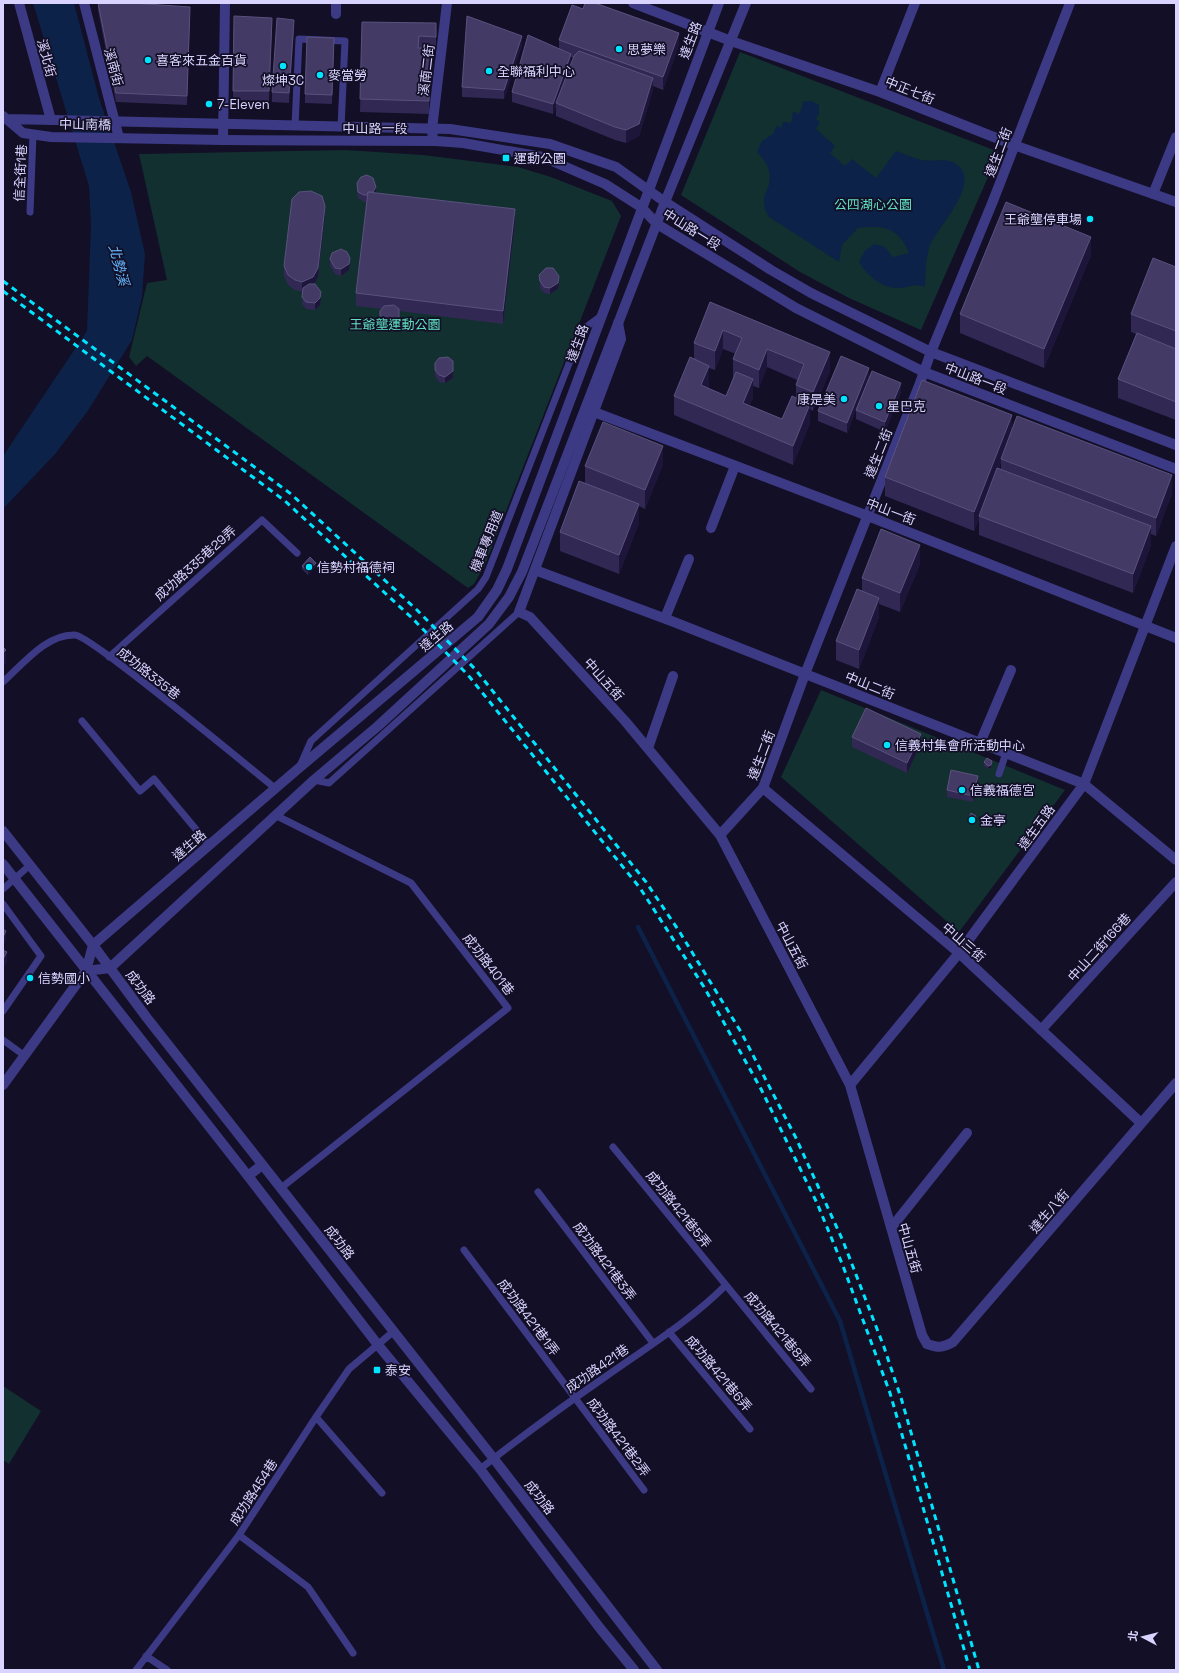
<svg xmlns="http://www.w3.org/2000/svg" width="1179" height="1673" font-family="'Space Grotesk','Noto Sans TC',sans-serif">
	<style>
		.green { fill: #12302f }
		.water { fill: #0c2248 }
		.lines { fill: none; stroke-linecap: round; stroke-linejoin: round }
		.stream { stroke: #0c2248; stroke-width: 4.5 }
		.service { stroke: #3d3a85; stroke-width: 7 }
		.minor { stroke: #3d3a85; stroke-width: 10 }
		.tertiary { stroke: #3d3a85; stroke-width: 10 }
		.rail { stroke: #00e5ff; stroke-width: 3; stroke-dasharray: 6 5; stroke-linecap: butt }
		.wall { fill: #312854; fill-rule: evenodd }
		.shaded-wall { fill: #1d163a }
		.building { fill: #433a66; stroke: #5a527e }
		.poi-dot { fill: #00e5ff; stroke: #130f26; stroke-width: 1.5 }
		.labels { text-anchor: middle; stroke-width: 3.5; stroke-linejoin: round; paint-order: stroke }
		.street-label { font-size: 13px; fill: #d9d4ff; stroke: #130f26 }
		.poi-label { font-size: 13px; fill: #d9d4ff; stroke: #130f26; text-anchor: start }
		.park-label { font-size: 13px; fill: #5fe0c0; stroke: #130f26 }
		.water-label { font-size: 14px; font-style: italic; fill: #62b6ff; stroke: #130f26 }
	</style>
	<rect width="100%" height="100%" fill="#130f26"/>
	<path class="green" d="M740,52l259,100 -78,178 -72,-32 -49,-26 -119,-77z
		M345,150l78,5 95,12 33,10 61,24 9,15 -136,349 -11,19 -6,4 -321,-232 -11,10 -7,-9 18,-74 20,-3 -28,-126z
		M821,690l244,100 -106,142 -178,-155z
		M3,1386l38,25 -32,53 -6,-4z"/>
	<path class="water" d="M33,3h41l25,95 32,94 14,62 -3,43 -10,43 -45,72 -31,41 -53,56v-53l84,-125 4,-106 -2,-39z
		M804,101h7l8,4v9l-3,5 4,3 -4,7 19,17 -5,7 15,13 7,-7 24,19 20,-27c9,3 18,7 26,9 10,2 22,-2 31,2 32,16 -12,62 -21,79 -7,14 -6,30 -7,46 -15,-5 -17,3 -31,1 -15,-2 -28,-14 -35,-26l6,-11 9,-7 11,3 8,10 16,-4c-11,-26 -25,-28 -51,-25l-16,17 -3,17 -70,-45c-3,-5 -6,-11 -5,-18 0,-5 4,-10 5,-15 3,-14 -3,-23 -12,-32l5,-11 11,-7 4,-9 4,3 2,-6 8,1 2,-12 6,3z"/>
	<g class="lines">
		<path class="stream" d="M638,927l202,394 104,349"/>
		<path class="service" d="M295,126l4,-87 46,2 -4,86
			M30,212l3,-78
			M109,657l153,-137 35,33
			M3,682c20,-18 43,-48 72,-47 15,0 176,134 200,153
			M82,721l58,70 14,-12 55,66
			M300,766l11,-25 167,-152 8,-12 96,-247 19,-14
			M999,774l7,-21
			M314,780l15,3 190,-171
			M275,815l136,68 97,125 -227,180
			M3,889l27,-24
			M3,904l38,52 -38,55
			M3,1040l22,16
			M613,1147l198,242
			M538,1192l115,151
			M464,1250l180,240
			M669,1332l81,97
			M316,1417l66,76
			M480,1469c41,-32 83,-63 125,-92 41,-29 85,-56 121,-92
			M239,1535l69,52 45,66
			M146,1656l21,14
			M136,1670l103,-135 77,-118 33,-48 45,-38"/>
		<path class="minor" d="M19,3l32,117
			M84,3l35,135
			M633,3l98,38 149,51 134,53 162,57
			M336,14v-11
			M880,92l35,-89
			M223,140l2,-137
			M433,141l-1,-12 15,-126
			M1153,194l23,-57
			M618,323l3,16 -102,273 11,5 95,104 95,114 130,250 72,250 5,9c11,4 15,4 26,-2l223,-259
			M594,412l274,104 308,122
			M711,528l24,-62
			M535,570l139,52 410,162 92,76
			M665,618l24,-59
			M980,743l31,-73
			M648,748l25,-72
			M763,788l196,165 182,170
			M720,835l43,-47 42,-114 115,-291 11,-31 62,-151 77,-198
			M1041,1030l135,-148
			M3,1085l83,-114
			M850,1085l109,-132 125,-169 92,-238
			M248,1176l14,-11
			M891,1228l76,-95"/>
		<path class="tertiary" d="M719,3l-212,566 -10,21 -19,27 -179,151 -206,177 -7,26 24,-3 204,-188 64,-54 111,-102 20,-27 13,-25 143,-370 81,-199
			M3,116l20,17 28,4 172,3 213,1 27,2 80,14 62,27 36,23 16,17 139,84 128,64 252,97
			M8,119l442,10 100,15 66,23 49,35 106,68 40,23 120,59 245,93
			M3,831l90,114 54,73 347,441 163,211
			M3,864l245,312 130,169 102,124 119,158 35,43"/>
		<path class="rail" d="M3,281l288,213 126,116 58,59 171,213 33,49 62,101 55,106 47,103 41,106 18,54 77,269
			M3,291l282,210 126,116 57,58 172,213 64,99 57,102 56,114 26,63 47,127 80,277"/>
	</g>
	<path class="wall" d="M98,3h34l58,14 -3,88 -71,-3 -18,-92z
		M234,16l38,11 -3,74 -36,-1z
		M362,22l74,14v14l-6,-1 -1,65 -69,-2z
		M294,29l-5,74 -17,-1v-10z
		M559,40l120,5 -16,45 -10,-4v4l-14,46 -13,7 -11,-3 -59,-24v-10l-3,8 -41,-12v-10l47,-43zM571,57l3,1 -7,18 4,-12z
		M522,45l-18,54 -42,-2v-10z
		M334,47l-2,57 -27,-1v-9z
		M357,183l19,10 139,29 -12,102 -104,-13v14l-8,6 -7,-2 -4,-5v-13l2,-2 -26,-3v-13l11,-91h-3l-6,-4 -1,-9z
		M325,215l-7,62 -4,7 7,14 -1,7 -5,5 -9,-1 -4,-5 1,-12 -8,-2 -7,-5 -4,-9v-10z
		M1091,255l-47,113 -84,-35v-19z
		M330,259l20,5 -1,6 -8,6 -6,-2 -5,-8z
		M1176,267v153l-58,-22v-19l18,-45 -5,-2v-18z
		M539,275l20,8 -1,6 -8,5 -6,-1 -4,-5z
		M710,302l120,69 -17,40 -3,-2v14l-17,42 -119,-50v-19l20,-37v-16zM723,349l13,5 -3,5v19l-7,18 -18,-8 1,-4v-16l6,2zM767,367l30,13 -1,5v13l-14,21 -33,-14 4,-7v-12l6,2z
		M435,363l18,15 -8,5 -6,-1 -4,-6z
		M869,378l32,14 -16,40 -29,-13v-9l-9,23 -29,-12v-10z
		M1012,430l160,63 -16,43 -5,-2v11l-18,48 -154,-58v-16l-5,12 -89,-35v-19zM1001,462v7l-2,-1z
		M663,464l-18,45 -6,-3v17l-20,51 -59,-23v-19l25,-49v-17z
		M920,564l-20,48 -21,-8v13l-20,52 -23,-9v-19l26,-50v-13z
		M302,566h14l-8,9 -6,-6z
		M852,737l69,7 -14,29 -55,-26z
		M984,762l8,2 -1,4 -3,1 -4,-3z
		M978,782l-5,20 -26,-5v-7z
		M969,818l7,1 -2,4 -5,-1z"/>
	<path class="shaded-wall" d="M272,18v9l-3,74v-10z
		M294,20v9l-5,74v-10z
		M679,33v12l-16,45v-13z
		M522,36v9l-18,54v-9z
		M334,38v9l-2,57v-9z
		M571,54v10l-14,39h-1v3l-3,8v-10z
		M653,78v12l-14,46 -13,7v-13z
		M376,187v7l-6,1z
		M325,206v9l-7,62 -5,9 -11,6v-10z
		M515,209v13l-12,102v-13z
		M1091,237v18l-47,113v-19z
		M350,258v6l-1,6 -8,6v-7z
		M559,276v7l-1,6 -8,5v-6z
		M321,292v6l-1,7 -5,5v-7z
		M399,319v6l-8,6v-7z
		M723,330v19l-8,21v-19z
		M767,349v18l-8,21v-18z
		M830,352v19l-17,40v-19z
		M709,366v18l-8,20v-19z
		M869,368v10l-22,55v-10z
		M453,371v7l-8,5v-6z
		M753,379v19l-10,23v-18z
		M901,383v9l-16,40v-10z
		M810,404v19l-17,42v-19z
		M1012,415v19l-11,25v3l-21,54h-1v3l-5,12v-19z
		M663,446v18l-18,45v-19z
		M1172,475v18l-16,43v-18z
		M639,504v19l-20,51v-19z
		M1151,526v19l-18,48v-19z
		M920,545v19l-20,48v-19z
		M316,563v3l-8,9v-4z
		M879,598v19l-20,52v-19z
		M6,650v13l-3,3v-13z
		M921,734v10l-14,29v-10z
		M992,761l-1,7 -3,1v-3z
		M978,776v6l-5,20v-6z
		M5,919v10l-2,3v-10z
		M6,931v9l-3,7v-10z
		M7,952v10l-4,7v-10z"/>
	<path class="building" d="M98,3h34l58,4 -3,89 -71,-3z
		M585,3h10l84,30 -16,44 -104,-37 13,-35 11,4z
		M234,16l38,2 -3,73h-36z
		M467,16l55,20 -18,54 -42,-3z
		M277,18l17,2 -5,73 -17,-1z
		M362,22l74,1v14l-17,-1 -1,12h12l-1,53 -69,-2z
		M528,35l43,19 -18,50 -41,-12z
		M307,37l27,1 -2,57 -27,-1z
		M579,51l74,27 -14,46 -13,6 -11,-3 -59,-24 18,-47z
		M367,175l6,3 3,9 -3,5h-5l-1,3h-3l-6,-3 -1,-9 4,-6z
		M311,191l11,5 3,10 -7,62 -5,9 -11,5 -7,-2 -7,-5 -4,-9 8,-67 7,-7z
		M368,192l147,17 -12,102 -147,-18z
		M1006,202l85,35 -47,112 -84,-35z
		M341,249l6,3 3,6 -1,6 -8,5 -6,-1 -5,-9 2,-6z
		M1153,258l23,9v64l-45,-17z
		M546,268h7l6,8 -1,7 -8,5 -6,-1 -4,-6 -1,-6z
		M309,284h6l6,8 -1,6 -5,5 -9,-1 -4,-5 1,-9z
		M710,302l120,50 -17,40 -17,-7 8,-21 -37,-15 -8,21 -26,-11 9,-21 -19,-8 -8,21 -21,-8z
		M394,305l5,4v10l-8,5 -7,-1 -4,-5v-7l4,-5z
		M1137,333l39,16v53l-58,-23z
		M841,356l28,12 -22,55 -29,-12z
		M448,357l5,4v10l-8,6 -6,-2 -4,-5v-7l4,-5z
		M690,357l19,9 -8,19 25,11 10,-24 17,7 -10,24 39,16 10,-23 18,8 -17,42 -119,-50z
		M872,371l29,12 -16,39 -29,-12z
		M922,380l90,35 -38,97 -89,-35z
		M1017,416l155,59 -16,43 -155,-59z
		M603,422l60,24 -18,44 -60,-24z
		M997,468l154,58 -18,48 -154,-58z
		M579,481l60,23 -20,51 -59,-23z
		M881,529l39,16 -20,48 -38,-15z
		M310,557l6,6 -8,8 -6,-5z
		M857,589l22,9 -20,52 -23,-9z
		M3,647l3,3 -3,3z
		M866,708l55,26 -14,29 -55,-26z
		M987,758l5,3 -1,4 -3,1 -4,-4z
		M951,770l27,6 -5,20 -26,-6z
		M971,813l5,3 -2,4 -5,-2z
		M3,929l3,2 -3,6z
		M3,950l4,2 -4,7z"/>
	<g class="poi-dot">
		<circle cx="619" cy="49" r="4"/>
		<circle cx="148" cy="60" r="4"/>
		<circle cx="283" cy="66" r="4"/>
		<circle cx="489" cy="71" r="4"/>
		<circle cx="320" cy="75" r="4"/>
		<circle cx="209" cy="104" r="4"/>
		<rect x="502" y="154" width="8" height="8" rx="2"/>
		<circle cx="1090" cy="219" r="4"/>
		<circle cx="844" cy="399" r="4"/>
		<circle cx="879" cy="406" r="4"/>
		<circle cx="309" cy="567" r="4"/>
		<circle cx="887" cy="745" r="4"/>
		<circle cx="962" cy="790" r="4"/>
		<circle cx="972" cy="820" r="4"/>
		<circle cx="30" cy="978" r="4"/>
		<rect x="373" y="1366" width="8" height="8" rx="2"/>
	</g>
	<g class="labels">
		<g class="street-label">
			<text transform="translate(690 40) rotate(-69)" y="5">達生路</text>
			<text transform="translate(47 58) rotate(75)" y="5">溪北街</text>
			<text transform="translate(114 67) rotate(75)" y="5">溪南街</text>
			<text transform="translate(426 70) rotate(-83)" y="5">溪南二街</text>
			<text transform="translate(910 90) rotate(22)" y="5">中正七街</text>
			<text transform="translate(85 124) rotate(1)" y="5">中山南橋</text>
			<text x="375" y="133">中山路一段</text>
			<text transform="translate(998 152) rotate(-69)" y="5">達生二街</text>
			<text transform="translate(20 173) rotate(-87)" y="5">信全街1巷</text>
			<text transform="translate(692 229) rotate(32)" y="5">中山路一段</text>
			<text transform="translate(577 343) rotate(-70)" y="5">達生路</text>
			<text transform="translate(976 378) rotate(21)" y="5">中山路一段</text>
			<text transform="translate(878 453) rotate(-68)" y="5">達生二街</text>
			<text transform="translate(891 511) rotate(21)" y="5">中山一街</text>
			<text transform="translate(486 541) rotate(-68)" y="5">機車專用道</text>
			<text transform="translate(195 563) rotate(-42)" y="5">成功路335巷29弄</text>
			<text transform="translate(436 636) rotate(-40)" y="5">達生路</text>
			<text transform="translate(149 673) rotate(38)" y="5">成功路335巷</text>
			<text transform="translate(604 679) rotate(48)" y="5">中山五街</text>
			<text transform="translate(870 685) rotate(22)" y="5">中山二街</text>
			<text transform="translate(761 755) rotate(-69)" y="5">達生二街</text>
			<text transform="translate(1036 827) rotate(-54)" y="5">達生五路</text>
			<text transform="translate(189 845) rotate(-41)" y="5">達生路</text>
			<text transform="translate(964 942) rotate(41)" y="5">中山三街</text>
			<text transform="translate(792 945) rotate(62)" y="5">中山五街</text>
			<text transform="translate(1099 947) rotate(-48)" y="5">中山二街166巷</text>
			<text transform="translate(489 964) rotate(52)" y="5">成功路401巷</text>
			<text transform="translate(141 987) rotate(53)" y="5">成功路</text>
			<text transform="translate(679 1209) rotate(51)" y="5">成功路421巷5弄</text>
			<text transform="translate(1049 1211) rotate(-49)" y="5">達生八街</text>
			<text transform="translate(340 1242) rotate(52)" y="5">成功路</text>
			<text transform="translate(910 1248) rotate(74)" y="5">中山五街</text>
			<text transform="translate(605 1261) rotate(53)" y="5">成功路421巷3弄</text>
			<text transform="translate(529 1317) rotate(53)" y="5">成功路421巷1弄</text>
			<text transform="translate(778 1329) rotate(50)" y="5">成功路421巷8弄</text>
			<text transform="translate(597 1368) rotate(-35)" y="5">成功路421巷</text>
			<text transform="translate(719 1373) rotate(50)" y="5">成功路421巷6弄</text>
			<text transform="translate(619 1437) rotate(53)" y="5">成功路421巷2弄</text>
			<text transform="translate(253 1492) rotate(-57)" y="5">成功路454巷</text>
			<text transform="translate(540 1497) rotate(52)" y="5">成功路</text>
		</g>
		<g class="poi-label">
			<text x="627" y="54">思夢樂</text>
			<text x="156" y="65">喜客來五金百貨</text>
			<text x="497" y="76">全聯福利中心</text>
			<text x="328" y="80">麥當勞</text>
			<text x="283" y="85" text-anchor="middle">燦坤3C</text>
			<text x="217" y="109">7-Eleven</text>
			<text x="514" y="163">運動公園</text>
			<text x="1082" y="224" text-anchor="end">王爺壟停車場</text>
			<text x="836" y="404" text-anchor="end">康是美</text>
			<text x="887" y="411">星巴克</text>
			<text x="317" y="572">信勢村福德祠</text>
			<text x="895" y="750">信義村集會所活動中心</text>
			<text x="970" y="795">信義福德宮</text>
			<text x="980" y="825">金亭</text>
			<text x="38" y="983">信勢國小</text>
			<text x="385" y="1375">泰安</text>
		</g>
		<g class="park-label">
			<text x="873" y="209">公四湖心公園</text>
			<text x="395" y="329">王爺壟運動公園</text>
		</g>
		<g class="water-label">
			<text transform="translate(119 265) rotate(75)" y="5">北勢溪</text>
		</g>
	</g>
	<rect width="1179" height="1673" fill="none" stroke="#d9d4ff" stroke-width="8"/>
	<g transform="translate(1143 1637) rotate(277)" stroke="#130f26" stroke-width="3" paint-order="stroke">
	<path d="M0-3L7 15L0 10L-7 15Z" fill="#d9d4ff"/>
	<text y="-6" font-size="11" font-weight="bold" text-anchor="middle" fill="#d9d4ff">北</text>
	</g>
</svg>
